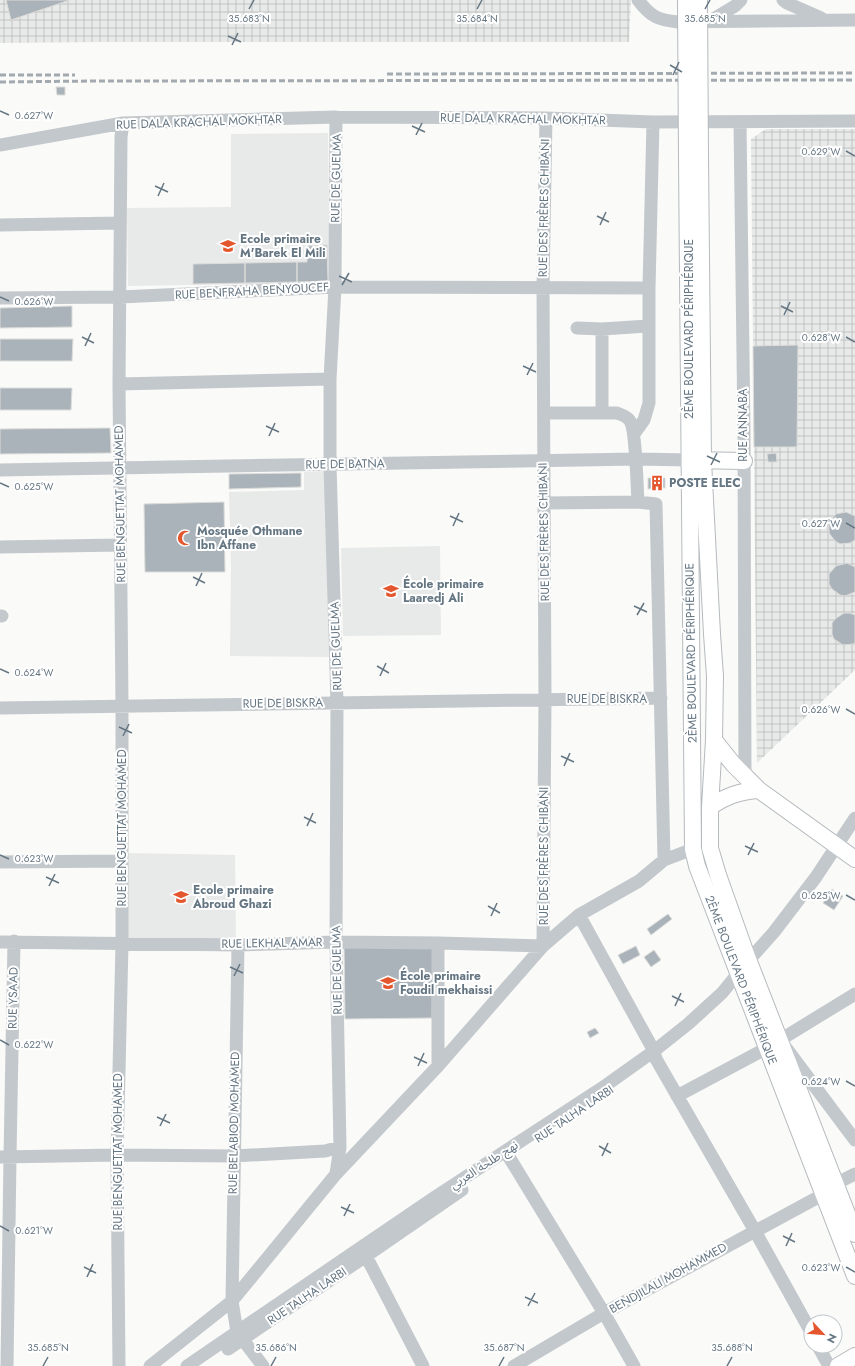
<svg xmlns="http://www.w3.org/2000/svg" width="855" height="1366" font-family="Jost,'Noto Sans Arabic',sans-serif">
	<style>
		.built { fill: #e8e9e9 }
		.industrial { fill: url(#industrial-grid) }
		.building { fill: #aab3b9; stroke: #dcdcda }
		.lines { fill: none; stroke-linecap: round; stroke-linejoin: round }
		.major-casing { stroke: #b5babe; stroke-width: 18 }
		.minor { stroke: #c3c8cc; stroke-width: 13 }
		.major { stroke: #fff; stroke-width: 16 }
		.rail { stroke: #a2aab0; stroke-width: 3; stroke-dasharray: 6 3; stroke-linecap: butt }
		.major-bridge-casing { stroke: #b5babe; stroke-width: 18; stroke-linecap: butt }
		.major-bridge { stroke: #fff; stroke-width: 16 }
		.ticks { fill: none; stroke: #657683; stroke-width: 1.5 }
		.labels { text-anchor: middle; stroke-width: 4; stroke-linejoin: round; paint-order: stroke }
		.street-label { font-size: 12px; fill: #657683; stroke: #fff }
		.poi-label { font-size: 12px; font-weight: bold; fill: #657683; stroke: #fff; text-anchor: start }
		.ticks-label { font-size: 10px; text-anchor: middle; fill: #657683; stroke: #fff; stroke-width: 4; stroke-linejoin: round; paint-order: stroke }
	</style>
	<defs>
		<pattern id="industrial-grid" width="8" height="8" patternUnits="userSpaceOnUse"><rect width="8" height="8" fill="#e8e9e9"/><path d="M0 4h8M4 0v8" fill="none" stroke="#c0c1c2"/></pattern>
	</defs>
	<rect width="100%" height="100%" fill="#fafaf8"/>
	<path class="built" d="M328,133l2,150 -202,3 -1,-78 104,-1v-73z
		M325,471l4,186 -99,-1 1,-89 -2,-75 75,-2v-18z
		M440,546l1,89 -98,1 -2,-88z
		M126,853l109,2 1,85 -109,-2z"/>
	<path class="industrial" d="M0,0h631l-2,42h-529l-100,1z
		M766,129h89v541l-98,93 -6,-624z"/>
	<path class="building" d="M6,0h64l-59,20z
		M56,87h9v8h-8z
		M327,245l1,36 -31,1v-20h10v-16z
		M297,262v20l-52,1v-20z
		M245,263v20l-52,1v-20z
		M72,306v21l-72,1v-20z
		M0,339h73l-1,22h-72z
		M798,345l-1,102h-43l-1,-101z
		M0,388h72l-1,22h-71z
		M110,428l1,25 -111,1v-25z
		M776,453l1,9h-9l-1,-8z
		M301,473v14l-72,2v-15z
		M648,478h17v10l-17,1z
		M224,502l1,70h-80l-1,-68z
		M846,512l9,4v24l-5,3 -10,1 -5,-3 -6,-8v-11l7,-8z
		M847,563l8,4v25l-10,4 -5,-1 -8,-6 -3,-5v-10l7,-8z
		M844,613h5l6,2v28l-2,1 -10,1 -9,-6 -2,-5v-11l3,-4z
		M832,889l11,7 -9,14 -11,-7z
		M668,914l4,5 -21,16 -4,-6z
		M344,946l89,1 -1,71 -87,1z
		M636,946l4,9 -17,9 -5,-9z
		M654,950l7,10 -10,7 -7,-10z
		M595,1028l4,5 -9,5 -3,-6z"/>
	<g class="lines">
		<g class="major-casing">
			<path id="major" d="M700,157l3,304 9,173 3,42 -1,64 -4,67v41l8,27 28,79 109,280
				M687,159l6,690 4,17 158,410
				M693,460l51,1
				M714,740l19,24 26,26 96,69
				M710,807c16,-11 30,-16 49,-17
				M838,1366l17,-10"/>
		</g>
		<path class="minor" d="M638,0c13,17 20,20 40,22l177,-2
			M783,0l4,3 34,15
			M710,21l25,-15 6,-6
			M740,122l4,310 1,344
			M0,145l123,-22 213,-6 210,1 107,4 202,-1
			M0,225l120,-2
			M0,298l120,-1 215,-10 314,1
			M577,328l25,1 46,-3
			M602,329v84
			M119,384l211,-5
			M544,413h73c5,2 10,3 13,8 6,9 7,67 8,81
			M634,434l10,-14 5,-17v-115l4,-166
			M0,470l636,-11 54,1
			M545,503l93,-1 18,2 8,356
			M0,547l120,-2
			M0,616h2
			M0,708l661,-10
			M0,862l122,-1
			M579,915l75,136 2,8 99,172 56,101
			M0,942l238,3 98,-3 102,1 105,3 2,-247 -2,-412 3,-169
			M238,945l-6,356 5,31 26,34
			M855,994l-75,46 75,100
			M438,1066v-123
			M677,1096l90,-48
			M0,1157l117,-2 117,1 91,-5 15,-4
			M509,1157l95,156 30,53
			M336,1174l4,-27 -4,-205 1,-239 -7,-238v-86l5,-92 1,-170
			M835,1184l20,-10
			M366,1256l57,110
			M818,1346l11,20
			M228,1349l138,-93 96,-66
			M7,1366l3,-209 4,-216
			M119,1366l-2,-211 5,-211v-238l-3,-322 2,-247 2,-14
			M150,1366l82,-65 104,-127 102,-108 105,-120 36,-31 60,-34 25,-21 29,-11
			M187,1366l245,-167 170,-111 52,-37 34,-27 34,-31 27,-33 25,-28 42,-55 39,-59
			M514,1366l90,-53 220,-119"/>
		<use href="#major" class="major"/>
		<path class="rail" d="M387,74l468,-1
			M0,75h75
			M0,82l95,-1 760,-1"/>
		<g class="major-bridge-casing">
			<path id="major-bridge" d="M686,0l1,159
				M699,0l1,157"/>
		</g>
		<use href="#major-bridge" class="major-bridge"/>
	</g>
	<path class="ticks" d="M249,9l5,-9M477,9l5,-9M705,9l5,-9M228,36l13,6M232,45l6,-12M670,65l12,7M673,75l6,-13M0,111l9,4M412,126l13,6M416,135l6,-12M846,151l9,5M155,186l13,6M158,196l6,-13M597,216l12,6M600,225l6,-13M339,276l13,6M342,285l7,-12M0,297l9,4M781,306l12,6M784,315l6,-13M82,337l12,6M846,337l9,5M85,346l6,-13M523,366l13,6M527,375l6,-12M266,426l13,6M269,436l6,-13M707,456l13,6M711,465l6,-12M0,483l9,4M450,516l13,6M846,523l9,5M453,526l6,-13M193,577l12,6M196,586l6,-13M634,606l13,6M637,615l7,-12M377,666l12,7M0,669l9,4M380,676l6,-13M846,709l9,5M119,727l13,6M123,736l6,-12M561,756l13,6M564,766l6,-13M304,817l12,6M307,826l6,-13M745,846l13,6M0,855l9,4M748,855l6,-12M46,877l13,6M49,886l6,-12M846,895l9,5M488,906l12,7M491,916l6,-13M230,967l13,6M234,976l6,-12M672,996l12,6M675,1006l6,-13M0,1040l9,5M414,1057l13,6M418,1066l6,-13M846,1081l9,5M157,1117l13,6M160,1126l6,-12M599,1146l12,7M602,1156l6,-13M341,1207l13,6M344,1216l6,-12M0,1226l9,5M783,1236l12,6M786,1246l6,-13M84,1267l12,6M846,1267l9,5M87,1277l6,-13M525,1297l13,6M528,1306l7,-13M43,1366l5,-9M271,1366l5,-9M499,1366l5,-9M727,1366l5,-9"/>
	<defs>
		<g id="school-bare" transform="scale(1.2)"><path d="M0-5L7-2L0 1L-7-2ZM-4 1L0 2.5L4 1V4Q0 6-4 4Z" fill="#e4572e" stroke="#fff" stroke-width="2.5" paint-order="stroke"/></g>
		<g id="building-bare" transform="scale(1.2)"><path d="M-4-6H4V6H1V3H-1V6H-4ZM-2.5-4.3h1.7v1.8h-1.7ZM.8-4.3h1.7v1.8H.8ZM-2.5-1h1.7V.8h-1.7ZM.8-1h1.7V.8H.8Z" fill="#e4572e" stroke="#fff" stroke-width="2.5" paint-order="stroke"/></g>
		<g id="mosque-bare" transform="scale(1.2)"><path d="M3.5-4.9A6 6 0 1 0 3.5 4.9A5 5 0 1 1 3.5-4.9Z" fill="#e4572e" stroke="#fff" stroke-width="2.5" paint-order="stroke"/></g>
	</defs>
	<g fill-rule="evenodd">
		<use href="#school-bare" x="228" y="246"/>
		<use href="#building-bare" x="657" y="483"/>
		<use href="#mosque-bare" x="185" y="538"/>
		<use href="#school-bare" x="391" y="591"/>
		<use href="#school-bare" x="181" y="897"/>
		<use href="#school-bare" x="388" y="983"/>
	</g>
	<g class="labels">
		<g class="street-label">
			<text transform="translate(523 119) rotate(1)" y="4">RUE DALA KRACHAL MOKHTAR</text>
			<text transform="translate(199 122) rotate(-2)" y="4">RUE DALA KRACHAL MOKHTAR</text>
			<text transform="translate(336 178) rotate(-89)" y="4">RUE DE GUELMA</text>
			<text transform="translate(544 208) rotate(-89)" y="4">RUE DES FRÈRES CHIBANI</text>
			<text transform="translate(252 291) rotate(-3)" y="4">RUE BENFRAHA BENYOUCEF</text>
			<text transform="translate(689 329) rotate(-90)" y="4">2ÈME BOULEVARD PÉRIPHÉRIQUE</text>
			<text transform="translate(743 425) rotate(-90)" y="4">RUE ANNABA</text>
			<text transform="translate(345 464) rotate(-1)" y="4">RUE DE BATNA</text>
			<text transform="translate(120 504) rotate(-91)" y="4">RUE BENGUETTAT MOHAMED</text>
			<text transform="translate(544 532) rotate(-91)" y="4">RUE DES FRÈRES CHIBANI</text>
			<text transform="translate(336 646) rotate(-92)" y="4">RUE DE GUELMA</text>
			<text transform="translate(691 653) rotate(-91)" y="4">2ÈME BOULEVARD PÉRIPHÉRIQUE</text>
			<text x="607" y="703">RUE DE BISKRA</text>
			<text transform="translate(283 703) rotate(-1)" y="4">RUE DE BISKRA</text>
			<text transform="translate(122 828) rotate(-90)" y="4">RUE BENGUETTAT MOHAMED</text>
			<text transform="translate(544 856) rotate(-90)" y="4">RUE DES FRÈRES CHIBANI</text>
			<text transform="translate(272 943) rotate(-1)" y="4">RUE LEKHAL AMAR</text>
			<text transform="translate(337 970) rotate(-91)" y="4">RUE DE GUELMA</text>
			<text transform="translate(741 980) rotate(69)" y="4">2ÈME BOULEVARD PÉRIPHÉRIQUE</text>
			<text transform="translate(13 998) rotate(-89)" y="4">RUE YSAAD</text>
			<text transform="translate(574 1114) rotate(-34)" y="4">RUE TALHA LARBI</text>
			<text transform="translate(234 1123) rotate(-89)" y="4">RUE BELABIOD MOHAMED</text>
			<text transform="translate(118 1152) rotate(-90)" y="4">RUE BENGUETTAT MOHAMED</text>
			<text transform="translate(484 1165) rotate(-33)" y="4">نهج طلحة العربي</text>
			<text transform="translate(668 1278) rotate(-29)" y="4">BENDJILALI MOHAMMED</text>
			<text transform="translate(307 1296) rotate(-34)" y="4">RUE TALHA LARBI</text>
		</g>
		<g class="poi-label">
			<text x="240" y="243">Ecole primaire<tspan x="240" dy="14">M'Barek El Mili</tspan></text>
			<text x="669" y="487">POSTE ELEC</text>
			<text x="197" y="535">Mosquée Othmane<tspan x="197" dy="14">Ibn Affane</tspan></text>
			<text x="403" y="588">École primaire<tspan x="403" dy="14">Laaredj Ali</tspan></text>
			<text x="193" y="894">Ecole primaire<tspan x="193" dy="14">Abroud Ghazi</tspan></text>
			<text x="400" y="980">École primaire<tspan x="400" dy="14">Foudil mekhaissi</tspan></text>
		</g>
	</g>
	<g class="ticks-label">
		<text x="249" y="22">35.683°N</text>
		<text x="477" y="22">35.684°N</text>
		<text x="705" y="22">35.685°N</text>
		<text x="34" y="119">0.627°W</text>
		<text x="821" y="155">0.629°W</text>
		<text x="34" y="305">0.626°W</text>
		<text x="821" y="341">0.628°W</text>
		<text x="34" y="490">0.625°W</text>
		<text x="821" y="527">0.627°W</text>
		<text x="34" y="676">0.624°W</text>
		<text x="821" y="713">0.626°W</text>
		<text x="34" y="862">0.623°W</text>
		<text x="821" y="899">0.625°W</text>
		<text x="34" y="1048">0.622°W</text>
		<text x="821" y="1085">0.624°W</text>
		<text x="34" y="1234">0.621°W</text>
		<text x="821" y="1271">0.623°W</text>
		<text x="48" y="1351">35.685°N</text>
		<text x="276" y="1351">35.686°N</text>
		<text x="504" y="1351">35.687°N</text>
		<text x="732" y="1351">35.688°N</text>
	</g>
	<g transform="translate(823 1334) rotate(116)"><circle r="19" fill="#ffffff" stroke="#c1c8cd"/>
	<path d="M0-3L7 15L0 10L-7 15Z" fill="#e4572e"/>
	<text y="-6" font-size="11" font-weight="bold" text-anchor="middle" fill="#657683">N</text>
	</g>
</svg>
